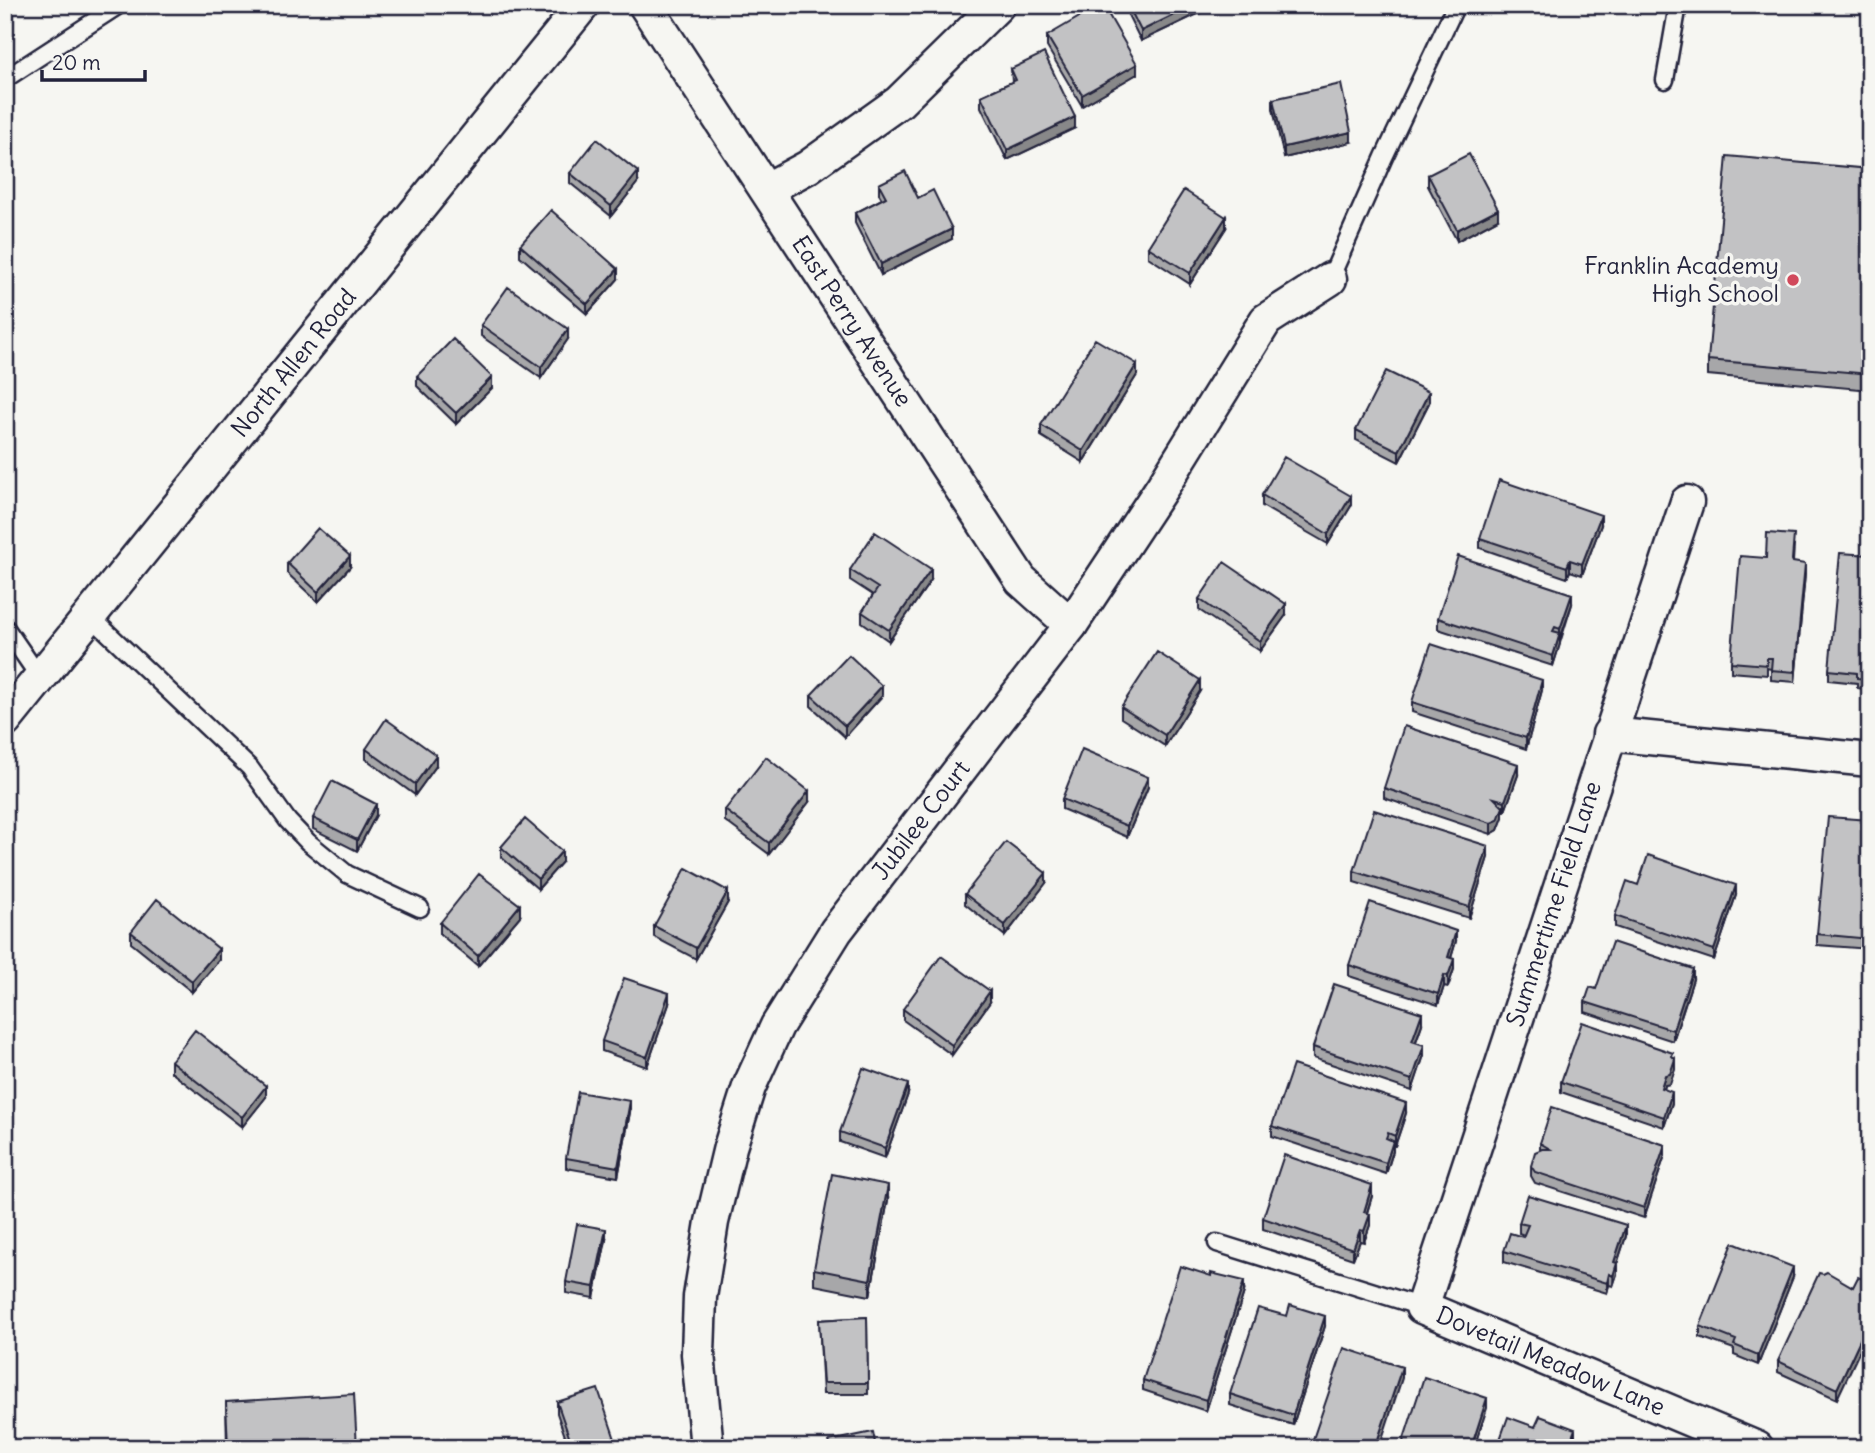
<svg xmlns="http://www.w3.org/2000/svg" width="1875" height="1453" font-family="Delius,sans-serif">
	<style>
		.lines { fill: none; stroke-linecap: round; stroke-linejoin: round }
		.lane-casing { stroke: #22223b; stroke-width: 21 }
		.street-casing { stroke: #22223b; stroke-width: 37 }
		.lane { stroke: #f6f6f2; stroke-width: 16 }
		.street { stroke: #f6f6f2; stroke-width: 32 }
		.wall { fill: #a7a7a9; stroke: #22223b; stroke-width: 2 }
		.shaded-wall { fill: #888889; stroke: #22223b; stroke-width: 2 }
		.building { fill: #c2c2c4; stroke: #22223b; stroke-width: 2 }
		.poi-dot { fill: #d1495b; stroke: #f6f6f2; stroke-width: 2.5 }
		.labels { text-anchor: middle; stroke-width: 7; stroke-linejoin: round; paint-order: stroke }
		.poi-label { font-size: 24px; fill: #22223b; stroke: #f6f6f2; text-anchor: end }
		.street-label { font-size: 24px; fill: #22223b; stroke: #f6f6f2 }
	</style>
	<rect width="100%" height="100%" fill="#f6f6f2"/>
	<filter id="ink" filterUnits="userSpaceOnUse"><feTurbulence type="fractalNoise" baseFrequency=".0143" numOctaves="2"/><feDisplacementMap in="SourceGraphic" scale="14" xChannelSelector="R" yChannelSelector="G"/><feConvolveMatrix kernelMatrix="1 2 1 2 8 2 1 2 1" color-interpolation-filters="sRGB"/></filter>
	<g filter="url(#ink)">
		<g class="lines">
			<g class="lane-casing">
				<path id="lane" d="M5,79l114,-74
					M1665,80l13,-75
					M1330,279l54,-122 72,-152
					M90,616l160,152 38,53 20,21 39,32 73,34
					M5,627l35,51
					M1217,1243l205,64"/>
			</g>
			<g class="street-casing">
				<g id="street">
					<path id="s1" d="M645,5l376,575 50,45"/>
					<path d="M767,189l41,-22 91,-65 99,-97"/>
					<path id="s2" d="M1687,502l-265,805 335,141"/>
					<path id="s3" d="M5,721l578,-716"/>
					<path d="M1609,734l261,26"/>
					<path id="s4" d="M707,1448l-9,-94 2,-57 12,-75 18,-75 19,-60 28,-61 59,-95 235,-306 92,-139 103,-166 64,-41"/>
				</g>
			</g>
			<use href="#lane" class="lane"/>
			<use href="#street" class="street"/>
		</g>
		<path class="wall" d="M1123,5h83v5l-65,31z
			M1047,36l90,38 -55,32 -35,-59z
			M1011,69l64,59 -68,32 -26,-53v-11l31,-14z
			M1273,99l78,43 -67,16 -11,-49z
			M1870,169v221l-162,-15v-15z
			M570,173l68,9 -27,34 -41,-33z
			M1428,175l70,44 -41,22 -29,-55z
			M879,184l39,14 34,41 -71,36 -26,-52v-10l27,-14 -3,-5z
			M1226,228l-36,56 -42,-27v-10z
			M520,245l98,34 -31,35 -67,-58z
			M481,325l87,14 -27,39 -60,-42z
			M1137,375l-54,87 -42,-26v-11z
			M417,376l75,12 -36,36 -39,-38z
			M1429,403l-30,59 -43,-22v-10z
			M1262,495l89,11 -23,38 -66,-38z
			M1601,525l-19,50 -12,-4 -3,7 -87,-30v-10z
			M1794,546l-1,16 12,12 -10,108 -24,-2v-11l-4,-1v7l-36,-3v-10l35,-104z
			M1870,555v135l-13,-2v-5l-28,-3v-10z
			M287,563l63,4 -32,35 -31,-29z
			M850,570l81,10 -42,61 -27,-19v-10l11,-17 -23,-15z
			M1199,599l87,16 -26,36 -61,-41z
			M1572,604l-19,62 -115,-37v-11z
			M1542,690l-16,59 -114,-37v-10z
			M1200,691l-35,55 -44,-28v-11z
			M811,695l71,1 -37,41 -34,-31z
			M366,749l70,17 -21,29 -49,-36z
			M1518,775l-13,36h-2v6l-5,13 -7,4 -107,-36v-10z
			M1148,787l-21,50 -65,-28v-10z
			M809,802l-40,52 -44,-33v-11z
			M376,815l-19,36 -44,-22v-11z
			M1870,820v129l-53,-4v-11z
			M501,847l61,15 -24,27 -37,-32z
			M1488,857l-19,61 -115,-36v-11z
			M1046,883l-41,53 -40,-32v-10z
			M1638,885l98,10 -22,65 -99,-33v-11z
			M728,902l-32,57 -42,-22v-11z
			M520,916l-42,50 -38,-32v-11z
			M131,932l88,28 -27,32 -61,-49z
			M1456,941l-5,17 3,11 -6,18 -4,-1 -6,19 -89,-29v-11z
			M1693,979l-20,62 -88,-29v-10l11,-13z
			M990,1002l-38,53 -49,-35v-11z
			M669,1004l-22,63 -45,-16v-10z
			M1422,1024l-6,18 8,13 -12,36 -99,-33v-11z
			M1673,1057l2,12 -5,15 -5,1 -1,5 8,13 -8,24 -103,-35v-10z
			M171,1061l95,36 -24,30 -71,-55z
			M908,1094l-23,64 -45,-16v-10z
			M630,1112l-12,65 -52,-9v-10z
			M1406,1113l-11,33h-2v5l-7,23 -114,-38v-10z
			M1540,1143l125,12 -21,63 -109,-35 -4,-7v-10l9,-16z
			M1372,1196l-5,17 3,12 -6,17 -4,-1 -7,18 -90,-30v-11z
			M888,1200l-18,96 -56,-11v-16z
			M1519,1223l107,13 -9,28v10l-4,12 -4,-1 -2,8 -103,-31v-11l19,-14 1,-2 -5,-2z
			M606,1240l-12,58 -28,-5v-11z
			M1793,1277l-35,88 -24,-10v-6l-34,-12v-11z
			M1853,1287l-16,112 -59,-27v-11z
			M1244,1292l-38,119 -63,-21v-10z
			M1287,1316l38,10 -32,99 -63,-20v-11z
			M867,1317l1,77h-45l-4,-74z
			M1870,1377v26l-6,-3v-11z
			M226,1402l131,46h-130z
			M557,1402l61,46h-49l-12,-35z"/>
		<path class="shaded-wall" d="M1194,5h12v5l-65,31v-10z
			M1137,64v10l-55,32v-11z
			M1075,117v11l-68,32v-10z
			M1351,132v10l-67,16v-11z
			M638,172v10l-27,34v-10z
			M1498,209v10l-41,22v-11z
			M1226,217v11l-36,56v-11z
			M952,229v10l-71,36v-11z
			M618,269v10l-31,35v-10z
			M568,329v10l-27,39v-11z
			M1137,364v11l-54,87v-11z
			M492,377v11l-36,36v-11z
			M1429,392v11l-30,59v-11z
			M1351,496v10l-23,38v-10z
			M1601,515v10l-19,50v-11z
			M350,556v11l-32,35v-10z
			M1570,560v11l-3,7v-11z
			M1805,564v10l-10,108v-10z
			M931,569v11l-42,61v-11z
			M1572,594v10l-12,35v-10z
			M1286,604v11l-26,36v-10z
			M1560,633v11l-7,22v-10z
			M1200,680v11l-35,55v-11z
			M1542,680v10l-16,59v-11z
			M882,686v10l-37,41v-11z
			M436,755v11l-21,29v-11z
			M1518,764v11l-13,36v-10z
			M1148,777v10l-21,50v-11z
			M809,791v11l-40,52v-11z
			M376,804v11l-19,36v-11z
			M1503,807v10l-5,13 -7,4v-11z
			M1488,846v11l-19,61v-11z
			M562,851v11l-24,27v-10z
			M1046,873v10l-41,53v-11z
			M1736,885v10l-22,65v-10z
			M728,891v11l-32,57v-11z
			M520,905v11l-42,50v-10z
			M1456,931v10l-8,27v-11z
			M219,949v11l-27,32v-11z
			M1454,959v10l-6,18v-11z
			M1693,969v10l-20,62v-11z
			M7,974v10l-2,3v-11z
			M1444,975v11l-6,19v-11z
			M990,991v11l-38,53v-10z
			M669,993v11l-22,63v-10z
			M1422,1013v11l-10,28v-11z
			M1424,1045v10l-12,36v-11z
			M1675,1059v10l-5,15 -5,1 -4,14v-11l4,-13z
			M10,1072v11l-5,6v-10z
			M908,1084v10l-23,64v-10z
			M266,1086v11l-24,30v-10z
			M1672,1092v11l-8,24v-10z
			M630,1101v11l-12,65v-10z
			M1406,1103v10l-11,33v-10z
			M1393,1141v10l-7,23v-11z
			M1665,1145v10l-21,63v-10z
			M888,1185v15l-18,96v-16z
			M1372,1185v11l-8,26v-10z
			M1370,1214v11l-6,17v-11z
			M1626,1225v11l-9,28v10l-4,12 1,-24z
			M606,1229v11l-12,58v-11z
			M1360,1230v11l-7,18v-10z
			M1793,1267v10l-35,88v-10z
			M1609,1274v11l-2,8v-10z
			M1244,1281v11l-38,119v-11z
			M1325,1316v10l-32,99v-10z
			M1870,1318v11l-33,70v-10z
			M1402,1367v11l-23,70h-4z
			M1487,1398v10l-13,40h-3z
			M1575,1429v11l-3,8h-4z"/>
		<path class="building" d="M1100,5h3l34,59 -55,31 -35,-59z
			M1128,5h66l-53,26z
			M1044,53l31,64 -68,33 -26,-54 35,-16 -5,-11z
			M1341,84l10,48 -67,15 -11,-48z
			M597,139l41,33 -27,34 -41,-33z
			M1469,154l29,55 -41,21 -29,-55z
			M1727,156l143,13v205l-162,-14z
			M905,171l13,27 15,-8 19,39 -71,35 -26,-51 31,-16 -7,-13z
			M1184,190l42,27 -36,56 -42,-26z
			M551,210l67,59 -31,35 -67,-59z
			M508,287l60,42 -27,38 -60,-42z
			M453,339l39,38 -36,36 -39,-37z
			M1095,339l42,25 -54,87 -42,-26z
			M1386,371l43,21 -30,59 -43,-21z
			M1284,457l67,39 -23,38 -66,-39z
			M1499,480l102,35 -19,49 -12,-4 -3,7 -87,-29z
			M318,528l32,28 -32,36 -31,-29z
			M875,532l56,37 -42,61 -27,-18 16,-24 -28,-18z
			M1767,533l27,2 -2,25 1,2 12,2 -10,108 -24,-2 1,-12h-5v7l-36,-3 9,-106 26,2z
			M1840,553l30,2v124l-13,-1v-5l-28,-3z
			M1458,556l114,38 -12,35 -5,-2 -2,4 7,2 -7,23 -115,-38z
			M1224,562l62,42 -26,37 -61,-42z
			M1431,644l111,36 -16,58 -114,-36z
			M1157,652l43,28 -35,55 -44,-28z
			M849,655l33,31 -37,40 -34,-31z
			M386,719l50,36 -21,29 -49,-35z
			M1404,726l114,38 -13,37 -11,-3 9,9 -5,13 -7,3 -107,-35z
			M1082,749l66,28 -21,49 -65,-27z
			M766,757l43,34 -40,52 -44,-33z
			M332,781l44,23 -19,36 -44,-22z
			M1374,810l114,36 -19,61 -115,-36z
			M1828,817l42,3v119l-53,-5z
			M525,819l37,32 -24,28 -37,-32z
			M1006,842l40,31 -41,52 -40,-31z
			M1648,855l88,30 -22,65 -99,-34 12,-35 11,4z
			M686,868l42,23 -32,57 -42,-22z
			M479,874l41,31 -42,51 -38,-33z
			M157,899l62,50 -27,32 -61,-49z
			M1370,902l86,29 -8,26 6,2 -6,17 -4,-1 -6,19 -89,-29z
			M1612,942l81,27 -20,61 -88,-28 5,-15 6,2z
			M941,956l49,35 -38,54 -49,-36z
			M624,978l45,15 -22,64 -45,-16z
			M1334,984l88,29 -10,28 12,4 -12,35 -99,-33z
			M1582,1022l91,31 -1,3 3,3 -5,15 -5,1 -4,13 11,4 -8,25 -103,-35z
			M195,1030l71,56 -24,31 -71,-56z
			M1293,1065l113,38 -11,33 -7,-3 -2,5 7,3 -7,22 -114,-37z
			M863,1068l45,16 -23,64 -45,-16z
			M5,1069l5,3 -5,7z
			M578,1092l52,9 -12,66 -52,-9z
			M1552,1107l113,38 -21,63 -109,-36 -4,-6 4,-14 7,-3h8l-10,-6z
			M1284,1155l88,30 -8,27 6,2 -6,17 -4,-1 -7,19 -90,-31z
			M832,1174l56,11 -18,95 -56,-11z
			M1528,1195l98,30 -12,37 3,1 -4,13 -4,-2 -2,9 -103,-32 6,-18 13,4 5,-12 -9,-2z
			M577,1224l29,5 -12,58 -28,-5z
			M1733,1243l60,24 -35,88 -24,-10 2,-5 -36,-14z
			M1180,1266l31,10v-3l33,8 -38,119 -63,-20z
			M1827,1272l26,15 5,-10 12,5v36l-33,71 -59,-28 41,-88 4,1z
			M1290,1305l35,11 -32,99 -63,-21 28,-86 29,8z
			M867,1317l1,66h-45l-4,-63z
			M1344,1348l58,19 -27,81h-65z
			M1424,1377l63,21 -16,50h-70z
			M1870,1377v15l-6,-3z
			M598,1389l20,59h-45l-16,-46z
			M354,1394l3,54h-129l-2,-46z
			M1540,1416l35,13 -7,19h-71l11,-31 27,10z
			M873,1432l3,16h-45l-2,-7z
			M1596,1442l15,6h-18z"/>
	</g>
	<circle class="poi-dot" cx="1793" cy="280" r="7"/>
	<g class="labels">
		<g class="poi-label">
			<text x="1779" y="274">Franklin Academy<tspan x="1779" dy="28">High School</tspan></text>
		</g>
		<g class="street-label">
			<text dy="8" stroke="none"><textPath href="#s1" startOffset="378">East Perry Avenue</textPath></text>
			<text dy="8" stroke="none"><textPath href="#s3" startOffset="460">North Allen Road</textPath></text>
			<text dy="8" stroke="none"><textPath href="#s4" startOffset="686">Jubilee Court</textPath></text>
			<text transform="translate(1554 904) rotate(-72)" y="8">Summertime Field Lane</text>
			<text dy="8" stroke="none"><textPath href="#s2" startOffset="987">Dovetail Meadow Lane</textPath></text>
		</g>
	</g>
	<rect width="1875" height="1453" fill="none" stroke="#f6f6f2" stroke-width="28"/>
	<rect x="14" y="14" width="1847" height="1425" fill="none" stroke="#22223b" stroke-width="2.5" filter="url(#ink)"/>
	<path d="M42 70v10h103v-10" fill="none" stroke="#22223b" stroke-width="3.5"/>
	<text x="52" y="70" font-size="21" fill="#22223b" stroke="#f6f6f2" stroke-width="5" paint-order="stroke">20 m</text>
</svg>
